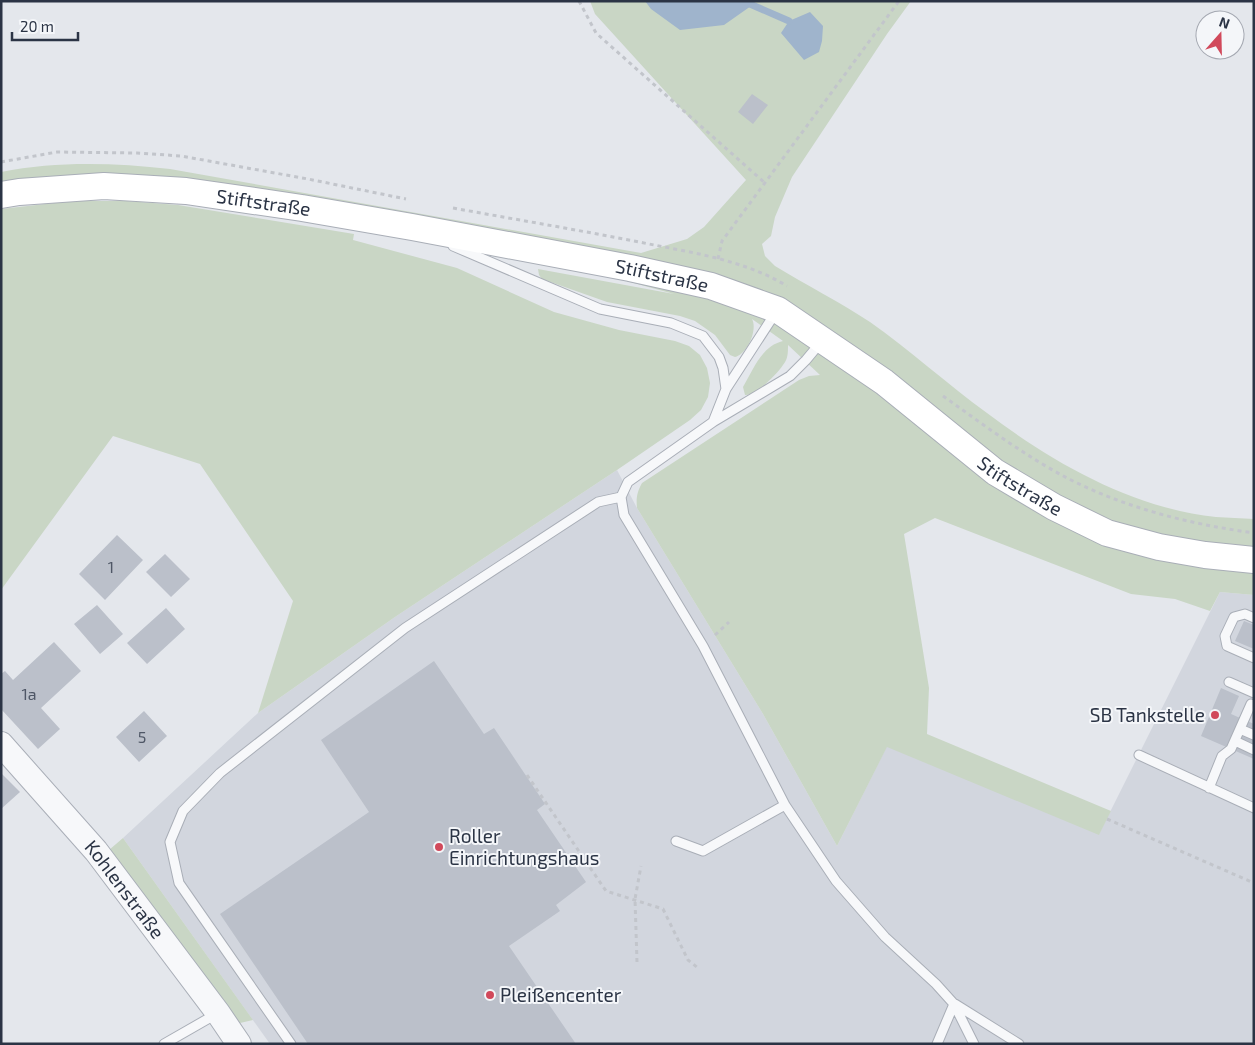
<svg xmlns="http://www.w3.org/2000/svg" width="1255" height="1045" font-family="'Exo 2',sans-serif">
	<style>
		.built { fill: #d2d6de }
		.green { fill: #c9d6c5 }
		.water { fill: #9fb4cc }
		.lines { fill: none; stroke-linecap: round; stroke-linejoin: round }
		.stream { stroke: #9fb4cc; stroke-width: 7 }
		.building { fill: #bbc0ca }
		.service-casing { stroke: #a9aeb7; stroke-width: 11 }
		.tertiary-casing { stroke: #a9aeb7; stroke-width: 26 }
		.secondary-casing { stroke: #a9aeb7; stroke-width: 28 }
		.path { stroke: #c2c5cb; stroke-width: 3; stroke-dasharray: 4 4; stroke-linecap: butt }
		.service { stroke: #f7f8fa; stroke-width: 9 }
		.tertiary { stroke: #f7f8fa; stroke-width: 24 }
		.secondary { stroke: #fff; stroke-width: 26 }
		.poi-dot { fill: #d1495b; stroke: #f4f6f9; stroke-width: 2 }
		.labels { text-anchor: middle; stroke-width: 4; stroke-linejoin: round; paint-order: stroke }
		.number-label { font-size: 16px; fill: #4f5766 }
		.street-label { font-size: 19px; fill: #2b3445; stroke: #f4f6f9 }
		.poi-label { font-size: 19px; fill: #2b3445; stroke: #f4f6f9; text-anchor: start }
	</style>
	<rect width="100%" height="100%" fill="#e4e7ec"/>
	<path class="built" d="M617,470l20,38 126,206 74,132 50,-100 212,88 121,-242 34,3v449h-984l-147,-206 135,-125 137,-96z"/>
	<path class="green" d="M590,1h321l-24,33 -95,143 -17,40 -4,19 -9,8 3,12 10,10c31,19 65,36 95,56 40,28 77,62 117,91 66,50 145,95 229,104 12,1 25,1 38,2v76l-34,-3 -10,19 -35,-12 -44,-5 -196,-76 -31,16 25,154 -2,46 184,77 -12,24 -212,-88 -50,99 -74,-132 -126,-206c-1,-10 0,-16 5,-25l157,-103 10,-4 11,-1 -32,-30c0,8 0,14 -5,20 -6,9 -27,31 -38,30l-2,-8c11,-19 19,-41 40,-46l-31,-22c6,11 -5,35 -17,38l-5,-2 -15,-20 -20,-14 -15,-5 -73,-14 -65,-23 -3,-4 -1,-6 136,25 -249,-68 -424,-42v-12c56,-11 113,-9 169,-3l471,84 46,-14 17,-12 42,-47 -151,-166z
		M72,201h55l51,4 176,29 -1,6 104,28 97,44 65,18 56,11 14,5 11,9 7,13 3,15 -2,14 -7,13 -11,10 -73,50 -222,147 -137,96 35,-112 -93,-137 -87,-28 -112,154v-381z
		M123,838l130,182 -13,3 -131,-173z"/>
	<path class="water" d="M645,1h107l-1,5 -27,19 -44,5 -29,-21z
		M810,12l13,14 -1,15 -3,11 -15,8 -23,-27 8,-12z"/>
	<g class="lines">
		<path class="stream" d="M743,1l46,20"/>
	</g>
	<path class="building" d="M752,94l16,11 -15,19 -15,-12z
		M117,535l26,25 -38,40 -26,-26z
		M165,554l25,25 -19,18 -25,-25z
		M97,605l26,29 -23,20 -26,-30z
		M166,608l19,21 -38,35 -20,-21z
		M1244,621l10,4v24l-19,-8z
		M54,642l27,29 -40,37 19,21 -22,20 -37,-40v-35l4,-3 8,9z
		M434,661l50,73 10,-6 51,76 -8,6 49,72 -30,23 4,6 -51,35 67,98h-268l-88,-130 149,-102 -48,-72z
		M1221,688l18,8 -8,18 23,10v35l-53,-23z
		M144,711l23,25 -28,26 -23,-25z
		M1,773l19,19 -19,17z"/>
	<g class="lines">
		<g class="service-casing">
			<path id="service" d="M453,246l147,63 71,14 32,13 16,21 4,11 3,21 -13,33
				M821,342l-15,18 -16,16 -77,46 -85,60 -7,15 3,18 79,131 82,159 51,76 49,56 51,47 18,20 20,40
				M726,389l50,-77
				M1254,618l-9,-4 -11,3 -9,19 2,10 27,12
				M1229,682l25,11
				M1240,729l14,6
				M1235,741l19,9
				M1139,755l115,53
				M1209,788l13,-32 9,-7 20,-45 3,2
				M676,841l27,10 82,-46
				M955,1004l64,40
				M164,1044l54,-31
				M291,1044l-112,-161 -9,-41 13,-31 37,-38 185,-145 193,-126 23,-5
				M937,1044l17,-40"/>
		</g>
		<g class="tertiary-casing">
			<g id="tertiary">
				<path id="s1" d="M1,744l95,107 122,162 21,31"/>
			</g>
		</g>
		<g class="secondary-casing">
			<g id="secondary">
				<path id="s2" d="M1,195l18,-3 85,-6 82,5 116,17 110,19 218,41 81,18 67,24 106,72 111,90 59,35 53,26 52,14 46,8 49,5"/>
			</g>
		</g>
		<path class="path" d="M579,1l17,32 169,150
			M1,162l56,-10 80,1 44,3 127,23 98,20
			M453,208c66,12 131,23 196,36 46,9 97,17 138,42
			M718,259l4,-18 177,-240
			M943,396c41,29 83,61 128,84 58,29 119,44 183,53
			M715,635l14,-13
			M527,775l79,116 57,18 25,51 10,8
			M1107,819l147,64
			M637,962l-2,-63 6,-33"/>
		<use href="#service" class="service"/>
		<use href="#tertiary" class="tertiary"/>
		<use href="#secondary" class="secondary"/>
	</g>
	<g class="poi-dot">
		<circle cx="1215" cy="715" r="5"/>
		<circle cx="439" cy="847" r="5"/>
		<circle cx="490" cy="995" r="5"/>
	</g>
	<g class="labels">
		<g class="number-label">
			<text x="111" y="573">1</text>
			<text x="29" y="700">1a</text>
			<text x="142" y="743">5</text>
		</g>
		<g class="street-label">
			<text dy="7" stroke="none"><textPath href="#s2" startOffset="264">Stiftstraße</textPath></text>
			<text dy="7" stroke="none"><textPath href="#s2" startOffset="669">Stiftstraße</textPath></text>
			<text dy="7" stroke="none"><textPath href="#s2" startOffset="1090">Stiftstraße</textPath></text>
			<text dy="7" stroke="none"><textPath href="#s1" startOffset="191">Kohlenstraße</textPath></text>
		</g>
		<g class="poi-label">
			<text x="1205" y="722" text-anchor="end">SB Tankstelle</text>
			<text x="449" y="843">Roller<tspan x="449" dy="22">Einrichtungshaus</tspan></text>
			<text x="500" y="1002">Pleißencenter</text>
		</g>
	</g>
	<rect width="1255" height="1045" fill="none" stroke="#2b3445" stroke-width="5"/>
	<g transform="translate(1220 35) rotate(20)"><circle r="24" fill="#f4f6f9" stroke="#a4a8b1"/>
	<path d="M0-4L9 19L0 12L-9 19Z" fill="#d1495b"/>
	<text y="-8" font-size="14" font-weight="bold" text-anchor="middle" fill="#2b3445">N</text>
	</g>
	<path d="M12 32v8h66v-8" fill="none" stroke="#2b3445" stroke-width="2.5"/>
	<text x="20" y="32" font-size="15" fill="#2b3445" stroke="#f4f6f9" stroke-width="4" paint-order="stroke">20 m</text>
</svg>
